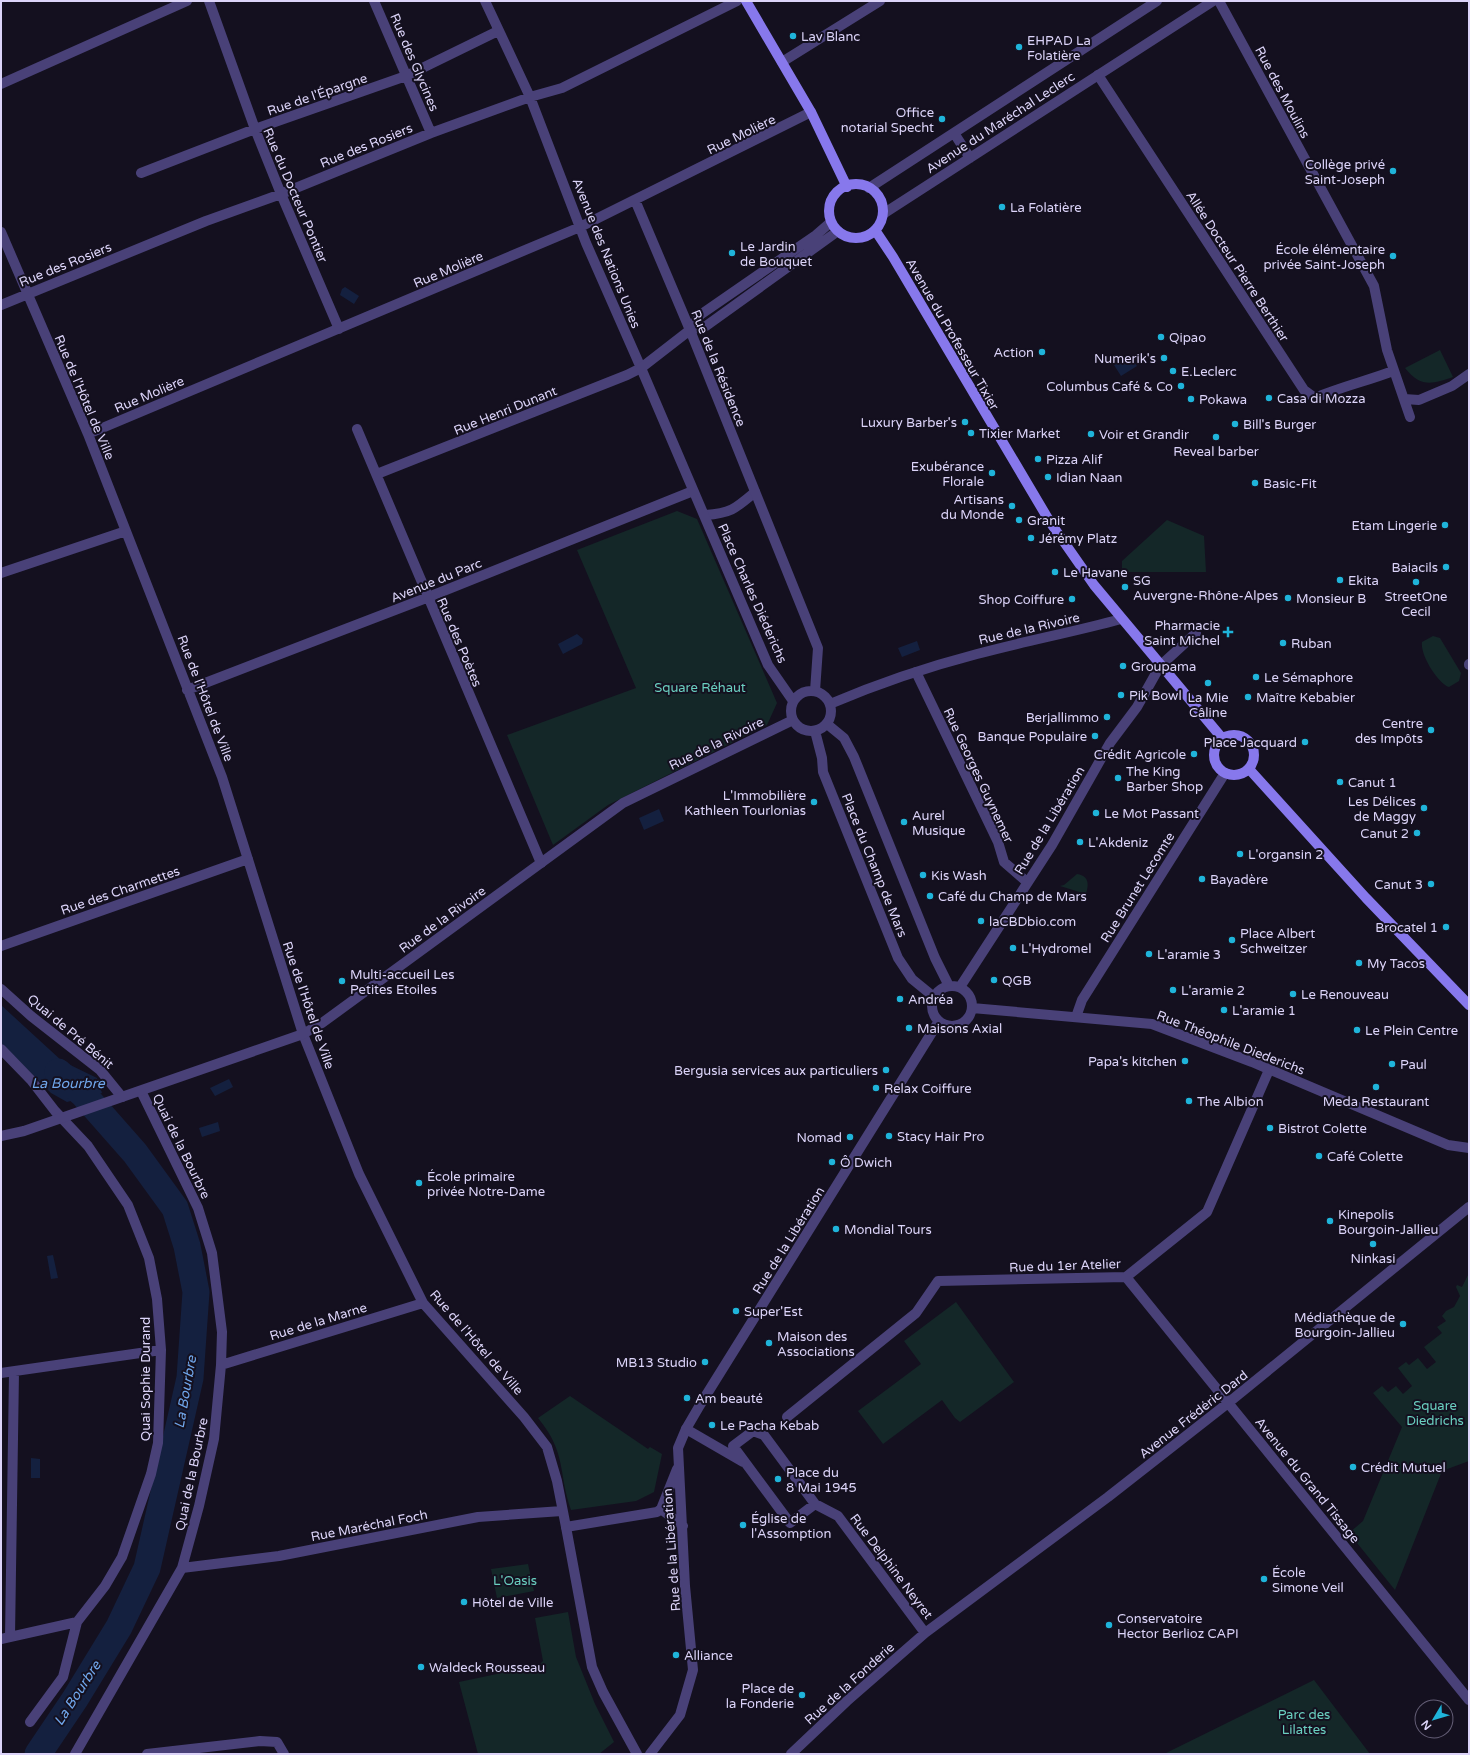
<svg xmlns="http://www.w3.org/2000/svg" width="1470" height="1755" font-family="'Varela Round',sans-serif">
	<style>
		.green { fill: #142728 }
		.water { fill: #14203f }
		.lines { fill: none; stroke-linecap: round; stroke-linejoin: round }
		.river { stroke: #14203f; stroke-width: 27 }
		.minor { stroke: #494178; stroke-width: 10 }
		.tertiary { stroke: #494178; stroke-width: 10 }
		.secondary { stroke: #8778ec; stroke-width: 10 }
		.poi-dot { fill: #1fb4da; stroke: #14101f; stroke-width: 1.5 }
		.labels { text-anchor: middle; stroke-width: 4; stroke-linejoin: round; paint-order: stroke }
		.poi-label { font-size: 13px; fill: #dcd4f9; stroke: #14101f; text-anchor: start }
		.street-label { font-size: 13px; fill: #dcd4f9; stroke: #14101f }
		.park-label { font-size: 13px; fill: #6acfc0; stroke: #14101f }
		.water-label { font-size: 14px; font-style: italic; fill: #70a6eb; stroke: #14101f }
	</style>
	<rect width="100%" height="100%" fill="#14101f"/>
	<path class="green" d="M1440,350l13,27c-21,7 -32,11 -48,-9z
		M677,511l20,8 80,184 -10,22 -159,80 -55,40 -46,-110 129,-47 -59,-138z
		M1167,520l37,16 2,36h-84v-11z
		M1433,636l7,2 21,35 -2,8 -10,6c-11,-4 -29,-32 -27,-45z
		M1077,874c12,2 12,10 9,20l-26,-8 4,-1z
		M1469,1273v188l-27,10 -47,119 -46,-57 14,-12 39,-94 -29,-34 9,-7 6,6 8,-6 7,8 9,-8 -14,-18 8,-6 3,3 9,-7 9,11 9,-7 -12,-15 18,-14 -5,-6 9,-6 -4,-5 4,-5 8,-4 6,-11 -4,-9 1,-2 5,2z
		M956,1302l58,80 -54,40 -5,-4 -13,-18 -59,44 -25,-33 63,-47 -17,-23z
		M570,1396l78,53 2,-2 12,7 -8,38 -18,9 -65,9c-13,-37 -4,-57 -33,-92z
		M528,1564l6,27 -37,7 -6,-29z
		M568,1612l8,45 19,47 19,38 -15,12h-121l-19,-72 80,-17 4,-4 -8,-43z
		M1314,1680l56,74h-206z"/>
	<path class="water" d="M345,287l14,9 -5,8 -14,-9 2,-6z
		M1130,355l7,11 -16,10 -7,-11z
		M577,634l6,5 -1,5 -19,10 -5,-10z
		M917,641l3,9 -18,7 -4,-9z
		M659,809l5,12 -20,9 -5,-12z
		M1,1005l61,56 35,17 5,15 -35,9 -16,-9 -50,-50z
		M229,1079l4,8 -18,9 -5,-8z
		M218,1122l2,9 -18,6 -3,-9z
		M53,1255l5,23 -7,1 -4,-23z
		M31,1458l9,1v19h-9z"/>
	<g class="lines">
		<path class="river" d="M38,1754l37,-55 44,-72 28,-59 43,-190 6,-86 -9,-46 -12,-38 -40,-55 -52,-59 -25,-22"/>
		<path class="minor" d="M209,1l46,128 26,65 58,135
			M374,1l57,132
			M1219,1l155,285 13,64 23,67
			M782,62l98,-61
			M1098,75l206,315 11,8c25,-11 52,-17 78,-27
			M1,84l186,-83
			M141,173l114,-44 151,-53 92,-45
			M635,200l55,130
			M1,232l87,202 134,343 81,257 56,140 64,129 101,114 23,30 10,34 9,46
			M1,305l205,-84 75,-27 150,-61 99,-36 32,-9 175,-87
			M1404,399l15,1 33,-14 17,-12
			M357,429l184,434
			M88,434l492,-207 231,-115
			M377,474l250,-99 14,-7 -55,-125 -56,-146 -45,-96
			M705,515c26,-2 30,-6 50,-23
			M1,573l125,-42
			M1469,664v1
			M1160,666l36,-33
			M916,672l82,170 6,20 23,20
			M187,690l234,-90 272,-109
			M1,946l247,-87
			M1,989l30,27 69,54 22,27
			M1076,1017l6,-17 143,-227
			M1,1049l30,31 24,31 33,35 40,59 21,53 8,41 4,51 -3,93 -7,31 -29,83 -17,29 -28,36 -14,55 -33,45
			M1126,1277l343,423
			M221,1365l202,-62
			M1,1373l160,-23
			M787,1417l129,-104 22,-32 188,-4 81,-65 62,-142
			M686,1429l57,33
			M815,1504l-25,19 -57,-77 20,-15 11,4 51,69 23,12 87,117
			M182,1568l97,-12 199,-39 84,-6
			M10,1637l4,-265
			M1,1639l76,-17
			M75,1754l107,-186 17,-62 15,-67 7,-74 1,-33 -10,-79 -14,-45 -57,-117
			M147,1754l113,-13 17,1 7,12
			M791,1754l56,-53 78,-68 183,-136 120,-94 241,-196"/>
		<path class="tertiary" d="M954,133l16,25
			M869,188l288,-187
			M883,214l330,-213
			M690,330l128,318 -3,43
			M690,330l16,-4 132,-95
			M791 711a20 20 0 1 1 40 0a20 20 0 1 1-40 0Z
			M793,701l-25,-36 -127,-297 49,-38 10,-15 116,-80 15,-13
			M830,704c47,-20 97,-37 147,-50 48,-13 97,-22 144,-35
			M827,724l17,14 10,19 81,201 14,28
			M815,731l7,27 1,14 75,186 14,21 22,18
			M932 1006a20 20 0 1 1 40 0a20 20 0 1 1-40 0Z
			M960,987l92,-142 58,-102 27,-36 23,-41
			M972,1008l180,16 100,38 196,83 21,3
			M1,1136l23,-5 279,-97 19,-11 301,-220 170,-83
			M661,1509l22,17
			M637,1754l-34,-62 -11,-25 -26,-140 91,-15 4,-3 16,-40
			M650,1754l30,-39 13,-45 -8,-84 -7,-138 8,-19 14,-24 239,-384"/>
		<path class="secondary" d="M746,1l65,111 36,75
			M829 211a27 27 0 1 1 54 0a27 27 0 1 1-54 0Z
			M875,230l18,27 157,265 44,63 128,153
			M1214 755a20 20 0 1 1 40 0a20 20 0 1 1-40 0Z
			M1249,769l117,129 103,107"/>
	</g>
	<g class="poi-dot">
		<circle cx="793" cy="36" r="4"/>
		<circle cx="1019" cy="47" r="4"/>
		<circle cx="942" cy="119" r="4"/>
		<circle cx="1393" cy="171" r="4"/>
		<circle cx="1002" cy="207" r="4"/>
		<circle cx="732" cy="253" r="4"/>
		<circle cx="1393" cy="256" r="4"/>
		<circle cx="1161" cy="337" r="4"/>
		<circle cx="1042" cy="352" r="4"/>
		<circle cx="1164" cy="358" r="4"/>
		<circle cx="1173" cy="371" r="4"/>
		<circle cx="1181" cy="386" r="4"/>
		<circle cx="1269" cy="398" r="4"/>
		<circle cx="1191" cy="399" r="4"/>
		<circle cx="965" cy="422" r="4"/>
		<circle cx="1235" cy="424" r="4"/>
		<circle cx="971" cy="433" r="4"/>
		<circle cx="1091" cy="434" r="4"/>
		<circle cx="1216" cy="437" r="4"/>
		<circle cx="1038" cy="459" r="4"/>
		<circle cx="992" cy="473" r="4"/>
		<circle cx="1048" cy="477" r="4"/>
		<circle cx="1255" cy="483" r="4"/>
		<circle cx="1012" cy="506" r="4"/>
		<circle cx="1019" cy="520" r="4"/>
		<circle cx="1445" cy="525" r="4"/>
		<circle cx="1031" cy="538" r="4"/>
		<circle cx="1446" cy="567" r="4"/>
		<circle cx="1055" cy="572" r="4"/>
		<circle cx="1340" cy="580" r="4"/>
		<circle cx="1416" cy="582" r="4"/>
		<circle cx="1125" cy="587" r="4"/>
		<circle cx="1288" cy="598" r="4"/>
		<circle cx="1072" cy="599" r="4"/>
		<path d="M1226 626h4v4h4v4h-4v4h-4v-4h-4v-4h4z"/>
		<circle cx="1283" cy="643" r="4"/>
		<circle cx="1123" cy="666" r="4"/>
		<circle cx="1256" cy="677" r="4"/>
		<circle cx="1208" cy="683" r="4"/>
		<circle cx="1121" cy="695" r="4"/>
		<circle cx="1248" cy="697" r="4"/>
		<circle cx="1107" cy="717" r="4"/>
		<circle cx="1431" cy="730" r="4"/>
		<circle cx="1095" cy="736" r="4"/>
		<circle cx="1305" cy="742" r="4"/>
		<circle cx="1194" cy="754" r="4"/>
		<circle cx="1118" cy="778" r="4"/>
		<circle cx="1340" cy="782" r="4"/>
		<circle cx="814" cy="802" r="4"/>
		<circle cx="1424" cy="808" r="4"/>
		<circle cx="1096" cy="813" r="4"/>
		<circle cx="904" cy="822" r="4"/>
		<circle cx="1417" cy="833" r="4"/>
		<circle cx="1080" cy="842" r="4"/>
		<circle cx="1240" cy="854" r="4"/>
		<circle cx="923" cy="875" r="4"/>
		<circle cx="1202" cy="879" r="4"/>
		<circle cx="1431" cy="884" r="4"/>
		<circle cx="930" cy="896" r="4"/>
		<circle cx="981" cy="921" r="4"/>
		<circle cx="1446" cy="927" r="4"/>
		<circle cx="1232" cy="940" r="4"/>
		<circle cx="1013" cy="948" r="4"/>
		<circle cx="1149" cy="954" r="4"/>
		<circle cx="1359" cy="963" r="4"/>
		<circle cx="994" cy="980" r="4"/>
		<circle cx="342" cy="981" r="4"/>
		<circle cx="1173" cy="990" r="4"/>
		<circle cx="1293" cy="994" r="4"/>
		<circle cx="900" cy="999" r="4"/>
		<circle cx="1224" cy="1010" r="4"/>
		<circle cx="909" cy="1028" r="4"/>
		<circle cx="1357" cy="1030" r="4"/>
		<circle cx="1185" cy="1061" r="4"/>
		<circle cx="1392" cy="1064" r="4"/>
		<circle cx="886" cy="1070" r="4"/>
		<circle cx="1376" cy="1087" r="4"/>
		<circle cx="876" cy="1088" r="4"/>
		<circle cx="1189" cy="1101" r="4"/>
		<circle cx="1270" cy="1128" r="4"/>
		<circle cx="889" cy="1136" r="4"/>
		<circle cx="850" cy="1137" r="4"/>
		<circle cx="1319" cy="1156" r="4"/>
		<circle cx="832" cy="1162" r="4"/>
		<circle cx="419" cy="1183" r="4"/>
		<circle cx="1330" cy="1221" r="4"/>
		<circle cx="836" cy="1229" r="4"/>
		<circle cx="1373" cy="1244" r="4"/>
		<circle cx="736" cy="1311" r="4"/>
		<circle cx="1403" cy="1324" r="4"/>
		<circle cx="769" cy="1343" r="4"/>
		<circle cx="705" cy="1362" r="4"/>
		<circle cx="687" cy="1398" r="4"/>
		<circle cx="712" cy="1425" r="4"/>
		<circle cx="1353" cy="1467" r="4"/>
		<circle cx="778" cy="1479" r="4"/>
		<circle cx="743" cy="1525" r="4"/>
		<circle cx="1264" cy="1579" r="4"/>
		<circle cx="464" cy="1602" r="4"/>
		<circle cx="1109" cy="1625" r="4"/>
		<circle cx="676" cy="1655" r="4"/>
		<circle cx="421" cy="1667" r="4"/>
		<circle cx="802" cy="1695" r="4"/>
	</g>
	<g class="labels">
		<g class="poi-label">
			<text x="801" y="41">Lav Blanc</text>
			<text x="1027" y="45">EHPAD La<tspan x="1027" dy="15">Folatière</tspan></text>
			<text x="934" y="117" text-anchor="end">Office<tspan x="934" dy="15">notarial Specht</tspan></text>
			<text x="1385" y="169" text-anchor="end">Collège privé<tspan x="1385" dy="15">Saint-Joseph</tspan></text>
			<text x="1010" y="212">La Folatière</text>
			<text x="740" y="251">Le Jardin<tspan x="740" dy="15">de Bouquet</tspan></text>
			<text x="1385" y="254" text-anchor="end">École élémentaire<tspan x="1385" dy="15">privée Saint-Joseph</tspan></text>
			<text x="1169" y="342">Qipao</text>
			<text x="1034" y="357" text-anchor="end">Action</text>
			<text x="1156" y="363" text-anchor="end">Numerik's</text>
			<text x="1181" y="376">E.Leclerc</text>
			<text x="1173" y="391" text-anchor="end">Columbus Café &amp; Co</text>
			<text x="1277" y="403">Casa di Mozza</text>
			<text x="1199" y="404">Pokawa</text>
			<text x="957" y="427" text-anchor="end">Luxury Barber's</text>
			<text x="1243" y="429">Bill's Burger</text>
			<text x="979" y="438">Tixier Market</text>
			<text x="1099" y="439">Voir et Grandir</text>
			<text x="1216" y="456" text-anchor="middle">Reveal barber</text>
			<text x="1046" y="464">Pizza Alif</text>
			<text x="984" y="471" text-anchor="end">Exubérance<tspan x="984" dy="15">Florale</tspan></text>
			<text x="1056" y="482">Idian Naan</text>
			<text x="1263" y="488">Basic-Fit</text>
			<text x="1004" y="504" text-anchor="end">Artisans<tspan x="1004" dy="15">du Monde</tspan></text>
			<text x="1027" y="525">Granit</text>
			<text x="1437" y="530" text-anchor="end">Etam Lingerie</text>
			<text x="1039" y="543">Jérémy Platz</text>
			<text x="1438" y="572" text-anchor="end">Baiacils</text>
			<text x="1063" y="577">Le Havane</text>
			<text x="1133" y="585">SG<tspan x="1133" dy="15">Auvergne-Rhône-Alpes</tspan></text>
			<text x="1348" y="585">Ekita</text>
			<text x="1416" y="601" text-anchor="middle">StreetOne<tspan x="1416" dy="15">Cecil</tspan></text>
			<text x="1296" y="603">Monsieur B</text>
			<text x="1064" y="604" text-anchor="end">Shop Coiffure</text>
			<text x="1220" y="630" text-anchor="end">Pharmacie<tspan x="1220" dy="15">Saint Michel</tspan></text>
			<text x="1291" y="648">Ruban</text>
			<text x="1131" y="671">Groupama</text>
			<text x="1264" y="682">Le Sémaphore</text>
			<text x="1129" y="700">Pik Bowl</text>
			<text x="1208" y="702" text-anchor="middle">La Mie<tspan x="1208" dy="15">Câline</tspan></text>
			<text x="1256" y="702">Maître Kebabier</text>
			<text x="1099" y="722" text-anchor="end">Berjallimmo</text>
			<text x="1423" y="728" text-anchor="end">Centre<tspan x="1423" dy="15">des Impôts</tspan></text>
			<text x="1087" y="741" text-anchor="end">Banque Populaire</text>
			<text x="1297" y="747" text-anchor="end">Place Jacquard</text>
			<text x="1186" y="759" text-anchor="end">Crédit Agricole</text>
			<text x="1126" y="776">The King<tspan x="1126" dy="15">Barber Shop</tspan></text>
			<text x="1348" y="787">Canut 1</text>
			<text x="806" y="800" text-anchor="end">L'Immobilière<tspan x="806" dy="15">Kathleen Tourlonias</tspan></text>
			<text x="1416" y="806" text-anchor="end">Les Délices<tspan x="1416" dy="15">de Maggy</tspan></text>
			<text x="1104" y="818">Le Mot Passant</text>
			<text x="912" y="820">Aurel<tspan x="912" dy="15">Musique</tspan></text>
			<text x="1409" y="838" text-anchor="end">Canut 2</text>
			<text x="1088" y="847">L'Akdeniz</text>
			<text x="1248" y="859">L'organsin 2</text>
			<text x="931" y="880">Kis Wash</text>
			<text x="1210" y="884">Bayadère</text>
			<text x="1423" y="889" text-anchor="end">Canut 3</text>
			<text x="938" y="901">Café du Champ de Mars</text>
			<text x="989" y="926">laCBDbio.com</text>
			<text x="1438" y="932" text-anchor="end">Brocatel 1</text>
			<text x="1240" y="938">Place Albert<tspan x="1240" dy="15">Schweitzer</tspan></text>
			<text x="1021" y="953">L'Hydromel</text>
			<text x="1157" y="959">L'aramie 3</text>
			<text x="1367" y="968">My Tacos</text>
			<text x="350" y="979">Multi-accueil Les<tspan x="350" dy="15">Petites Etoiles</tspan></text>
			<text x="1002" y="985">QGB</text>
			<text x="1181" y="995">L'aramie 2</text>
			<text x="1301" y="999">Le Renouveau</text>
			<text x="908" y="1004">Andréa</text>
			<text x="1232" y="1015">L'aramie 1</text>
			<text x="917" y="1033">Maisons Axial</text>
			<text x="1365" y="1035">Le Plein Centre</text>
			<text x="1177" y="1066" text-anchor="end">Papa's kitchen</text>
			<text x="1400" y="1069">Paul</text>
			<text x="878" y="1075" text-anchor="end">Bergusia services aux particuliers</text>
			<text x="884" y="1093">Relax Coiffure</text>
			<text x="1197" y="1106">The Albion</text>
			<text x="1376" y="1106" text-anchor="middle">Meda Restaurant</text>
			<text x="1278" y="1133">Bistrot Colette</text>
			<text x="897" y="1141">Stacy Hair Pro</text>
			<text x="842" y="1142" text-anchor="end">Nomad</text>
			<text x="1327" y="1161">Café Colette</text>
			<text x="840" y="1167">Ô Dwich</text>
			<text x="427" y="1181">École primaire<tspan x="427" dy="15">privée Notre-Dame</tspan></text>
			<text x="1338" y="1219">Kinepolis<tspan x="1338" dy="15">Bourgoin-Jallieu</tspan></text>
			<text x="844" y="1234">Mondial Tours</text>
			<text x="1373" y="1263" text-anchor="middle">Ninkasi</text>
			<text x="744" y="1316">Super'Est</text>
			<text x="1395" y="1322" text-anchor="end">Médiathèque de<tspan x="1395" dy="15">Bourgoin-Jallieu</tspan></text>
			<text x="777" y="1341">Maison des<tspan x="777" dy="15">Associations</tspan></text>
			<text x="697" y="1367" text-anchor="end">MB13 Studio</text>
			<text x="695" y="1403">Am beauté</text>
			<text x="720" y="1430">Le Pacha Kebab</text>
			<text x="1361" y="1472">Crédit Mutuel</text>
			<text x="786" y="1477">Place du<tspan x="786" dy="15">8 Mai 1945</tspan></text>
			<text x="751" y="1523">Église de<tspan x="751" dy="15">l'Assomption</tspan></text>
			<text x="1272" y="1577">École<tspan x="1272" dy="15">Simone Veil</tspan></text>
			<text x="472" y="1607">Hôtel de Ville</text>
			<text x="1117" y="1623">Conservatoire<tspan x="1117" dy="15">Hector Berlioz CAPI</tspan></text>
			<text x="684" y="1660">Alliance</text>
			<text x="429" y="1672">Waldeck Rousseau</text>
			<text x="794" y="1693" text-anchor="end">Place de<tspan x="794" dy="15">la Fonderie</tspan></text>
		</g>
		<g class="street-label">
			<text transform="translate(415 62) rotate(67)" y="5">Rue des Glycines</text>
			<text transform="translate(1283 92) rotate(62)" y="5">Rue des Moulins</text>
			<text transform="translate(317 94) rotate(-19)" y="5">Rue de l'Épargne</text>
			<text transform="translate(1000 122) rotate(-33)" y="5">Avenue du Maréchal Leclerc</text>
			<text transform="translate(741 134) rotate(-26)" y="5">Rue Molière</text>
			<text transform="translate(366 145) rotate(-22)" y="5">Rue des Rosiers</text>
			<text transform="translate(296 195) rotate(67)" y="5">Rue du Docteur Pontier</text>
			<text transform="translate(607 253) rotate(68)" y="5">Avenue des Nations Unies</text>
			<text transform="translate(65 264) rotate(-22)" y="5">Rue des Rosiers</text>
			<text transform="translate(1238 266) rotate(57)" y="5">Allée Docteur Pierre Berthier</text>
			<text transform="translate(448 269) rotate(-23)" y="5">Rue Molière</text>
			<text transform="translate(953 334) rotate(60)" y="5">Avenue du Professeur Tixier</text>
			<text transform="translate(719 368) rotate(68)" y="5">Rue de la Résidence</text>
			<text transform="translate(149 394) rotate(-23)" y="5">Rue Molière</text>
			<text transform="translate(85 397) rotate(67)" y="5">Rue de l'Hôtel de Ville</text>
			<text transform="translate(505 410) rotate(-22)" y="5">Rue Henri Dunant</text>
			<text transform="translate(436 580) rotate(-22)" y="5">Avenue du Parc</text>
			<text transform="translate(753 593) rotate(66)" y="5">Place Charles Diéderichs</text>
			<text transform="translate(1029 628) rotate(-13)" y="5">Rue de la Rivoire</text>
			<text transform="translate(460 642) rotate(67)" y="5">Rue des Poètes</text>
			<text transform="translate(206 698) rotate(69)" y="5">Rue de l'Hôtel de Ville</text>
			<text transform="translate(716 743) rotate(-26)" y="5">Rue de la Rivoire</text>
			<text transform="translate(979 775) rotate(65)" y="5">Rue Georges Guynemer</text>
			<text transform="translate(1049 820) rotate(-59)" y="5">Rue de la Libération</text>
			<text transform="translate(875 865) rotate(68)" y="5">Place du Champ de Mars</text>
			<text transform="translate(1137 887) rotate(-58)" y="5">Rue Brunet Lecomte</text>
			<text transform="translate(120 890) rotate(-19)" y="5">Rue des Charmettes</text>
			<text transform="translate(442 919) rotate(-36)" y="5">Rue de la Rivoire</text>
			<text transform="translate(309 1005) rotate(71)" y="5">Rue de l'Hôtel de Ville</text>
			<text transform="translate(71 1031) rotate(40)" y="5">Quai de Pré Bénit</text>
			<text transform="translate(1231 1042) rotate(21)" y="5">Rue Théophile Diederichs</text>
			<text transform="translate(182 1146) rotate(64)" y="5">Quai de la Bourbre</text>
			<text transform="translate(788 1240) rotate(-58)" y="5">Rue de la Libération</text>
			<text transform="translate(1065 1265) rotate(-2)" y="5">Rue du 1er Atelier</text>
			<text transform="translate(318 1321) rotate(-17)" y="5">Rue de la Marne</text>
			<text transform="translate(477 1342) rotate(49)" y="5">Rue de l'Hôtel de Ville</text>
			<text transform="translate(145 1379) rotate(-90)" y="5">Quai Sophie Durand</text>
			<text transform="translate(1193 1414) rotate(-38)" y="5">Avenue Frédéric Dard</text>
			<text transform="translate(191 1474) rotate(-78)" y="5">Quai de la Bourbre</text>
			<text transform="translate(1308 1480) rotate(51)" y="5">Avenue du Grand Tissage</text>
			<text transform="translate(369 1525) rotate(-11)" y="5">Rue Maréchal Foch</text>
			<text transform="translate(671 1550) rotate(-94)" y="5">Rue de la Libération</text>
			<text transform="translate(892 1566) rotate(53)" y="5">Rue Delphine Neyret</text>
			<text transform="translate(849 1683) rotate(-42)" y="5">Rue de la Fonderie</text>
		</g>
		<g class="park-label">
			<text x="700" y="692">Square Réhaut</text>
			<text x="1435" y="1410">Square<tspan x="1435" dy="15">Diedrichs</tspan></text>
			<text x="515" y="1585">L'Oasis</text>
			<text x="1304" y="1719">Parc des<tspan x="1304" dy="15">Lilattes</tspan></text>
		</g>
		<g class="water-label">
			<text x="68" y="1088">La Bourbre</text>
			<text transform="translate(185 1392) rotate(-80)" y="5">La Bourbre</text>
			<text transform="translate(77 1693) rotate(-57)" y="5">La Bourbre</text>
		</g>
	</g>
	<rect width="1470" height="1755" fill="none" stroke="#dcd4f9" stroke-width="4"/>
	<g transform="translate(1434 1719) rotate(232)"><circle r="19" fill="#14101f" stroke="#645e76"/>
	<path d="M0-3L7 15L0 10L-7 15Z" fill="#1fb4da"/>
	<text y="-6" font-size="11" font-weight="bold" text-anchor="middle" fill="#dcd4f9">N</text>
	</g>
</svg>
